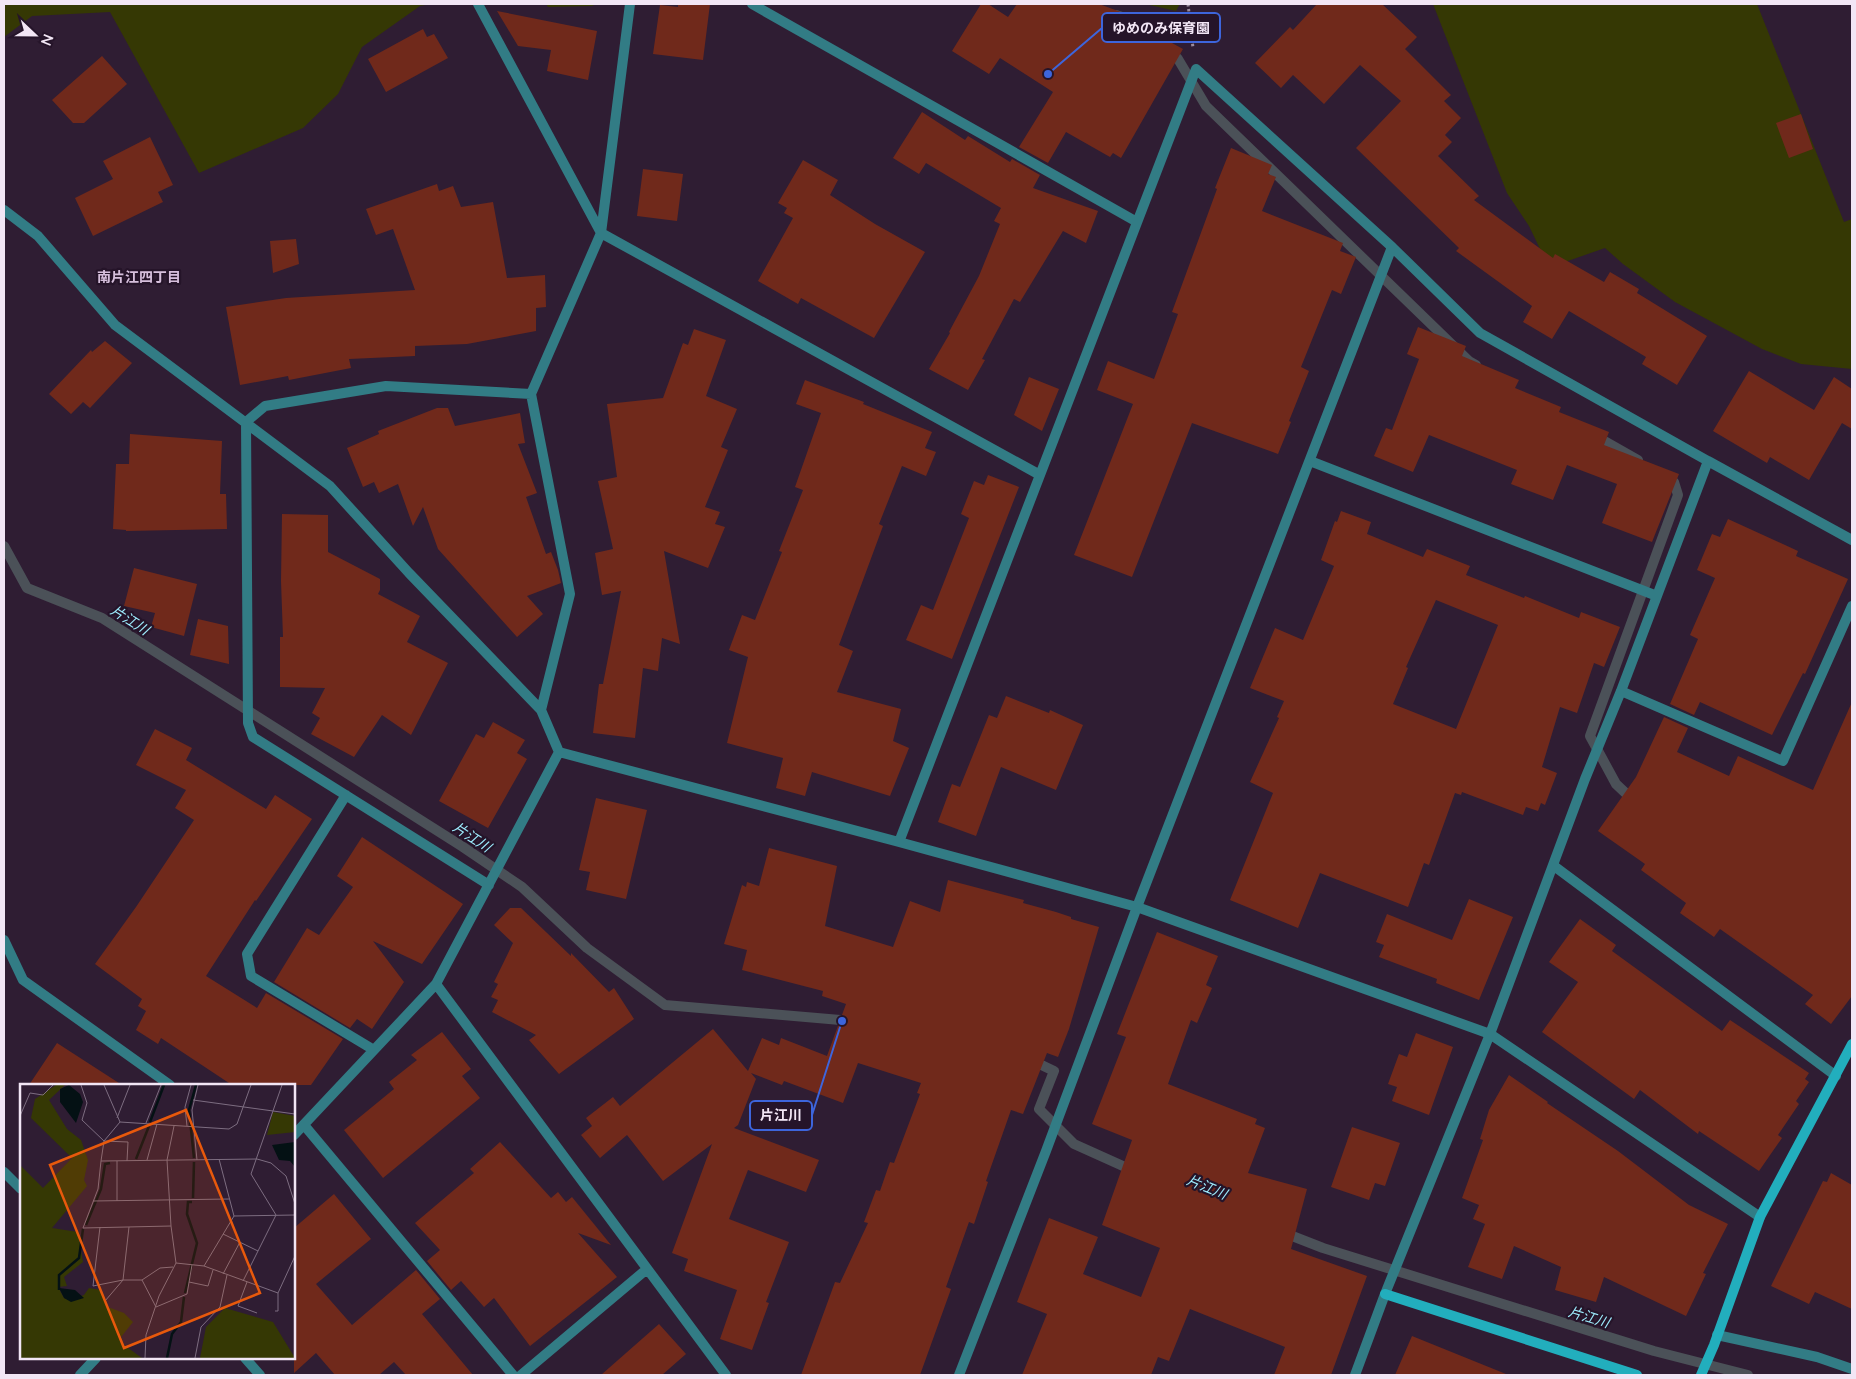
<svg xmlns="http://www.w3.org/2000/svg" width="1856" height="1379" font-family="Lato,'Noto Sans JP',sans-serif">
	<style>
		.green { fill: #353804 }
		.lines { fill: none; stroke-linecap: round; stroke-linejoin: round }
		.stream { stroke: #4b5158; stroke-width: 10 }
		.building { fill: #70291b; fill-rule: evenodd }
		.path { stroke: #9a8b9d; stroke-width: 3; stroke-dasharray: 2.5 2.5; stroke-linecap: butt }
		.street { stroke: #327c85; stroke-width: 10 }
		.secondary { stroke: #22aebd; stroke-width: 10 }
		.labels { text-anchor: middle; stroke-width: 4.5; stroke-linejoin: round; paint-order: stroke }
		.neighbourhood-label { font-size: 14px; font-weight: bold; fill: #d6bfdc; stroke: #251429 }
		.water-label { font-size: 14px; font-style: italic; fill: #9eedfe; stroke: #251429 }
		.inset-river { fill: none; stroke: #041114; stroke-width: 2.5 }
		.inset-road { fill: none; stroke: #7d6d81; stroke-width: 1 }
		.view { fill: #e8590c; fill-opacity: 0.15; stroke: #e8590c; stroke-width: 2.5 }
		.inset-edge { fill: none; stroke: #f2e6f5; stroke-width: 2.5 }
		.leader { fill: none; stroke: #3d65dc; stroke-width: 2 }
		.callout-dot { fill: #3d65dc; stroke: #251429; stroke-width: 2 }
		.callout { fill: #251429; stroke: #3d65dc; stroke-width: 2 }
		.callout-label { font-size: 14px; text-anchor: middle; font-weight: bold; fill: #f2e6f5 }
	</style>
	<rect width="100%" height="100%" fill="#2f1d33"/>
	<path class="green" d="M4,4h427l-11,2 -58,41 -24,47 -35,34 -104,45 -89,-161 -78,4 -28,21z
		M546,4h50l-4,2 -44,1z
		M1145,4h35l-4,7z
		M1433,4h324l87,218 8,-3v150l-51,-5 -39,-15 -87,-47 -52,-38 -18,-16 -43,15 -20,-10 -13,-27 -22,-33z"/>
	<g class="lines">
		<path class="stream" d="M1116,15l30,10 32,34 28,47 263,255 7,4
			M1594,435l44,25
			M4,546l23,42 75,30 361,229 59,40 65,61 78,57 187,16
			M1634,801l-18,-17 -26,-48 88,-241 -4,-13 -9,-5
			M1031,1060l23,11 -15,38 35,35 60,27
			M1282,1232l41,16 331,103 94,24"/>
	</g>
	<path class="building" d="M678,4h32l-7,56 -50,-6 7,-49 18,2z
		M981,4h7l20,13 9,-13h82l30,11 -1,4 55,30 -62,109 -8,-5 -3,4 -44,-25 -18,31 -29,-16 34,-55 -53,-34 -11,16 -37,-23z
		M1317,4h65l35,33 -12,12 46,46 -7,6 17,17 -16,17 7,7 -14,14 41,40 -5,4 79,58 2,-4 49,28 6,-10 29,17 -2,4 70,43 -30,49 -35,-21 4,-7 -77,-46 -17,28 -29,-17 9,-16 -76,-55 3,-3 -103,-100 45,-47 -41,-36 -36,39 -31,-29 -12,13 -26,-25 35,-36 3,3z
		M497,11l100,20 -9,49 -41,-9 4,-21 -33,-4z
		M423,29l4,8 7,-3 14,24 -62,34 -18,-33z
		M102,56l25,28 -43,39h-11l-21,-23z
		M922,112l43,28 3,-4 42,26 2,-3 28,16 -7,13 65,23 -12,32 -23,-12 -43,71 -6,-3 -32,60 3,1 -17,30 -39,-21 21,-36 -1,-1 30,-56 21,-52 -6,-3 7,-13 -75,-45 -7,11 -26,-16z
		M1801,114l12,35 -24,9 -13,-35z
		M150,137l23,48 -15,7 5,10 -70,34 -18,-38 38,-19 -10,-18z
		M1231,148l41,17 -4,9 8,3 -14,34 81,32 -3,8 16,6 -15,37 -9,-4 -31,77 8,4 -20,50 2,1 -13,32 -86,-31 -60,154 -58,-22 59,-151 -36,-14 11,-29 46,18 24,-65 -6,-2 45,-123 -2,-1z
		M803,160l35,20 -8,15 45,29 50,28 -51,86 -73,-40 -3,6 -40,-23 35,-63 -9,-5 3,-5 -9,-5z
		M643,169l40,5 -6,47 -40,-5z
		M437,184l2,7 14,-5 8,21 32,-5 14,76 38,-3 1,32 -10,1v23l-69,13 -52,2v10l-66,3 2,9 -62,12 -1,-4 -48,9 -14,-78 60,-9 129,-8 -22,-61 -17,6 -10,-26z
		M296,239l3,25 -26,9 -3,-32z
		M1418,327l48,19 -4,10 57,24 -4,8 46,19 -2,5 50,20 -5,13 75,29 -27,68 -50,-19 15,-39 -50,-19 -14,35 -42,-16 6,-14 -88,-35 -16,37 -39,-16 12,-28 6,2 27,-71 -12,-5z
		M694,329l32,11 -20,56 31,13 -16,38 7,3 -23,57 15,5 -5,12 10,3 -17,41 -44,-17 16,93 -18,-6 -4,33 -15,-3 -8,70 -42,-5 6,-49h4l18,-93 -19,4 -7,-42 18,-4 -15,-68 19,-4 -10,-73 56,-6 20,-55 5,2z
		M105,341l27,22 -42,45 -7,-6 -12,12 -22,-20 42,-44 1,2z
		M1749,371l65,39 20,-33 18,12v40l-10,-6 -33,57 -39,-23 -3,6 -54,-32z
		M1029,377l30,12 -17,42 -28,-16z
		M805,380l59,22 -1,2 69,28 -7,16 11,4 -10,24 -24,-10 -23,58 4,2 -44,119 14,6 -16,41 64,17 -8,32 16,7 -19,48 -78,-24 -7,24 -29,-8 7,-30 -56,-15 21,-86 -19,-7 13,-35 13,5 27,-68 -3,-1 24,-61 -8,-3 26,-74 -25,-9z
		M437,408h11l7,18 65,-13 5,30 -7,1 19,49 -11,4 20,57 5,-2 7,18 3,13 -34,13 16,18 -26,23 -79,-88 -15,-42 -10,19 -15,-42 -19,9 -5,-11 -11,5 -16,-39 32,-14 -1,-3z
		M130,434l92,7 -2,53h6l1,35 -101,2v-1l-13,-1 3,-65h13z
		M988,475l31,12 -67,172 -46,-19 15,-35 12,5 36,-92 -8,-4 13,-33 10,4z
		M1341,511l30,11 -4,12 56,23 4,-8 43,17 -4,9 58,23 1,-2 54,22 2,-6 39,15 -16,40 -10,-4 -17,50 -17,-6 -18,60 15,6 -12,32 -4,-2 -3,8 -12,-4 -3,8 -61,-23 -1,3 -6,-2 -26,72 -5,-2 -16,44 -88,-34 -22,55 -68,-28 43,-107 -23,-11 29,-64 -2,-1 7,-16 -34,-13 25,-60 28,12 31,-74 -13,-6 14,-39 2,1zM1436,600l62,25 -42,104 -63,-25 15,-36 -2,-1z
		M282,514l46,1v37l52,27v11l-2,4 42,22 -13,26 41,21 -37,72 -29,-20 -28,42 -43,-23 9,-16 -8,-5 13,-25 -45,-1v-50h3l-2,-56z
		M1728,519l70,32 -2,5 52,23 -43,95 -2,-1 -31,62 -72,-33 -6,13 -24,-11 28,-65 -8,-4 25,-57 -18,-8 15,-36 8,3z
		M134,568l63,16 -13,52 -33,-9 4,-14 -31,-7z
		M198,619l30,7 1,38 -39,-9z
		M1006,696l43,17 1,-3 33,15 -27,65 -55,-23 -25,69 -38,-14 14,-38 8,3 29,-72 8,3z
		M1852,702v294l-21,28 -26,-20 8,-9 -93,-66 -6,8 -34,-24 6,-10 -45,-33 4,-6 -47,-33 38,-54 28,-60 24,11 -11,24 52,24 9,-20 75,34z
		M493,722l32,18 -8,13 10,6 -39,69 -49,-27 37,-67 8,4z
		M155,729l37,19 -6,12 80,49 9,-14 37,24 -56,82 -1,-1 -49,76 51,32 9,-15 77,46 -32,46h-79l-71,-47 -3,6 -22,-14 10,-19 -8,-5 4,-7 -47,-35 41,-57 58,-87 -19,-12 11,-18 -50,-25z
		M596,798l51,12 -21,89 -40,-9 4,-18 -11,-2z
		M362,837l101,67 -41,60 -49,-23 31,41 -32,47 -15,-10 -7,9 -76,-46 33,-54 12,7 34,-48 -16,-11z
		M769,848l68,18 -12,60 68,21 17,-46 30,11 8,-32 76,20 -1,3 33,9 15,5v2l28,8 -30,102 -11,28 -11,-4 -24,61 -12,-4 -25,71 2,1 -14,42 -5,-2 -23,65 5,2 -31,86h-119l34,-93 5,1 28,-60 -4,-1 12,-32 4,1 10,-29 4,1 26,-69 -3,-1 4,-10 -63,-20 -15,40 -59,-22 -2,4 -31,-12 5,6 -18,46 -4,3 85,32 -13,32 -58,-22 -19,49 60,23 -23,60 3,1 -17,47 -32,-11 17,-49 -53,-19 4,-12 -16,-6 40,-109 -49,37 -36,-46 -27,23 -19,-23 11,-9 -6,-8 27,-21 7,9 93,-77 35,42 14,-33 17,7 2,-7 46,18 19,-52 -24,-8 1,-5 -81,-21 5,-20 -23,-6 18,-59 4,2 1,-5 12,4z
		M1469,899l44,18 -34,83 -43,-17 1,-4 -58,-22 5,-12 -8,-3 11,-28 65,26z
		M510,908h11l50,48v-3l38,39 5,-4 20,31 -75,55 -30,-34 7,-5 -44,-23 6,-12 -7,-3 7,-13 -4,-2 19,-39 -19,-18z
		M1580,919l36,26 -4,6 110,80 8,-11 79,53 -4,6 4,3 -13,19 3,3 -21,31 4,3 -23,33 -60,-40 -1,3 -58,-44 -6,9 -92,-67 36,-50 -29,-20z
		M1157,932l61,24 -12,29 6,3 -15,35 -6,-3 -23,64 89,35 -2,5 10,4 -17,45 59,16 -16,60 76,27 -36,99h-57l11,-28 -95,-38 -21,52 -11,-4 -7,18h-129l25,-61 -30,-12 32,-84 49,19 -15,37 58,23 19,-49 -58,-23 30,-85 -40,-16 34,-87 -9,-3z
		M442,1032l29,37 -9,7 18,22 -97,80 -39,-48 50,-41 -5,-7 28,-22 -6,-5z
		M1416,1033l37,14 -24,68 -37,-14 5,-14 -9,-3 11,-30 8,3z
		M57,1043l65,42h-93z
		M1509,1075l39,27 -1,1 71,48 71,54 39,19 -25,49 3,1 -20,42 -82,-39 -8,25 -41,-12 6,-23 -47,-21 -12,33 -34,-12 17,-43 -12,-5 6,-14 -17,-7 21,-58 -3,-1 9,-29z
		M1352,1127l48,16 -15,43 -10,-3 -6,17 -38,-13z
		M500,1142l51,56 7,-6 8,10 6,-5 39,48 -33,-12 39,44 -87,69 -36,-48 -10,9 -23,-26 -10,9 -24,-29 13,-11 -25,-27 59,-50 -4,-4z
		M1831,1173l21,12v124l-37,-17 -6,12 -38,-18 52,-105 4,1z
		M334,1194l37,45 -55,45 36,41 64,-55 24,29 -18,15 51,61h-67l-12,-13 -15,13h-44l-19,-22 -22,20v-145z
		M659,1324l27,30 -24,21h-61z
		M1412,1336l94,38 -1,1h-110z"/>
	<g class="lines">
		<path class="path" d="M1188,4l5,44"/>
		<path class="street" d="M478,4l123,229 439,242
			M752,4l385,218
			M4,210l34,26 77,89 215,161 79,87 132,137 18,42 340,90
			M531,394l39,200 -29,116
			M1310,461l347,135
			M1708,461l-228,-128 -88,-86 -196,-178 -297,773 238,65 353,127 270,183
			M1621,691l162,70 69,-155
			M346,795l-99,159 4,22 123,74
			M1554,866l282,210
			M489,885l-236,-148 -5,-14 -2,-301 19,-16 121,-20 145,8 70,-161 29,-229
			M4,940l19,40 147,105
			M436,984l290,391
			M304,1125l209,250
			M294,1135l142,-151 123,-232
			M4,1172l17,17
			M1717,1335l100,22 35,12
			M245,1358l15,17
			M80,1375l16,-17
			M521,1375l126,-106
			M959,1375l87,-224 91,-244 255,-660
			M1355,1375l30,-81 105,-260 95,-255 36,-88 87,-230 144,79"/>
		<path class="secondary" d="M1385,1294l252,81
			M1701,1375l13,-30 46,-128 92,-173"/>
	</g>
	<g class="labels">
		<g class="neighbourhood-label">
			<text x="139" y="282">南片江四丁目</text>
		</g>
		<g class="water-label">
			<text transform="translate(130 620) rotate(32)" y="5">片江川</text>
			<text transform="translate(472 837) rotate(33)" y="5">片江川</text>
			<text transform="translate(1207 1187) rotate(22)" y="5">片江川</text>
			<text transform="translate(1589 1317) rotate(17)" y="5">片江川</text>
		</g>
	</g>
	<g transform="translate(20 1084)">
		<rect width="275" height="275" fill="#2f1d33"/>
		<path d="M36,1h9l-16,15 18,29 14,11 7,20 -4,20 3,6 -35,42 26,4 5,30 -19,15 3,9 -9,1 6,11 6,2 14,-5 5,-7 12,2 7,17 16,6 9,9 -12,15 3,8 18,13h-122v-193l23,23 29,-30 -41,-40 4,-19zM253,28l22,4v16l-28,3zM205,224l48,14 22,36h-95l6,-31z" fill="#353804"/>
		<path d="M49,1l11,9 3,8 -7,21 -16,-21v-13zM275,58v25l-5,-6 -11,-1 -7,-15zM39,204l16,2 9,8 -13,4 -7,-4z" fill="#041114"/>
		<path class="inset-river" d="M130,38l14,-37M174,74l-5,-48 7,-25M116,75l13,-33M173,114l1,-36M66,141l15,-36 4,-25 5,-1M39,206v-15l20,-17 4,-29M165,209l12,-50 -10,-29 1,-12h4M147,274l5,-24 9,-12 3,-25"/>
		<path class="inset-road" d="M61,1l6,18 -5,17 22,21 24,1 -1,19M84,1l16,37 109,7 8,-5 14,-39M173,16l102,14M0,32l10,-23 13,2 10,-10M97,34l13,-33M100,38l-16,19 -3,20 156,-2 14,4 15,13 9,28M126,39l15,-38M167,42l-2,-19 6,-22M127,76l10,-36M177,76l-5,-50 6,-25M81,77l-3,28 -15,39 88,-2 -4,-66 7,-34M97,77v40M73,117l136,-2M214,132l61,-1M80,143l-7,59 30,-6h19l14,27 31,-13 5,-29M203,150l35,17M156,179l28,3 74,27v18h-3M184,182l30,-50 -15,-57M203,190l17,-32M122,196l18,-12 13,-1M223,197l33,-66 -25,-41 31,-89M169,198l19,4 5,-16M227,198l-9,24 19,7M258,209l17,-37M85,217l18,-21 6,-53M125,274l1,-23 13,-39 17,-33 -5,-37M175,274l6,-31 19,-20 7,-32"/>
		<path class="view" d="M166,26l74,183 -136,55 -74,-183z"/>
		<rect width="275" height="275" class="inset-edge"/>
	</g>
	<path class="leader" d="M1048 74L1102 28M842 1021L812 1115"/>
	<g class="callout-dot">
		<circle cx="1048" cy="74" r="5"/>
		<circle cx="842" cy="1021" r="5"/>
	</g>
	<g class="callout">
		<rect x="1102" y="13" width="118" height="29" rx="5"/>
		<rect x="750" y="1101" width="62" height="29" rx="5"/>
	</g>
	<g class="callout-label">
		<text x="1161" y="33">ゆめのみ保育園</text>
		<text x="781" y="1120">片江川</text>
	</g>
	<rect width="1856" height="1379" fill="none" stroke="#f2e6f5" stroke-width="10"/>
	<g transform="translate(35 35) rotate(112)" stroke="#251429" stroke-width="4" paint-order="stroke">
	<path d="M0-4L9 19L0 12L-9 19Z" fill="#f2e6f5"/>
	<text y="-8" font-size="14" font-weight="bold" text-anchor="middle" fill="#f2e6f5">N</text>
	</g>
</svg>
